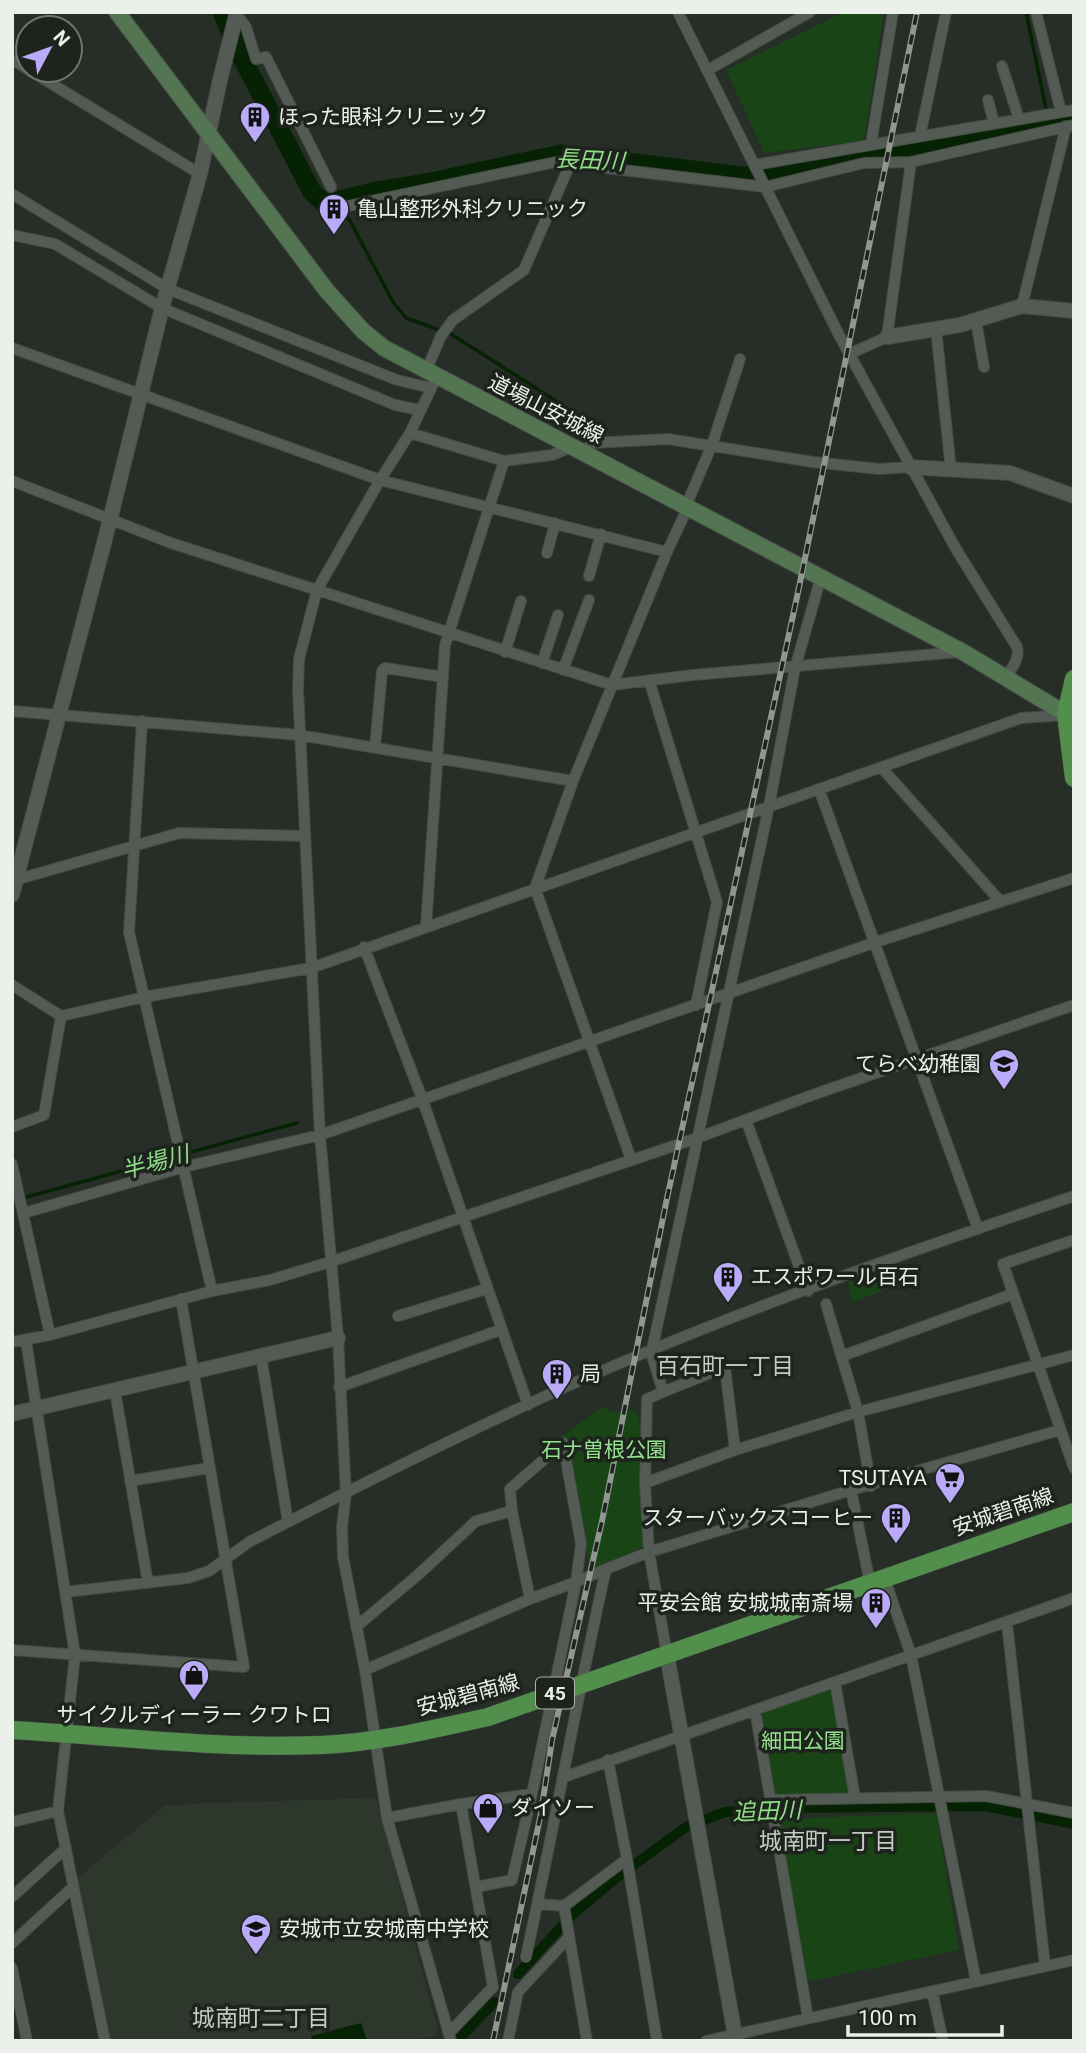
<svg xmlns="http://www.w3.org/2000/svg" width="1086" height="2053" font-family="Roboto,'Noto Sans JP',sans-serif">
	<style>
		.built { fill: #2d372c }
		.green { fill: #194415 }
		.water { fill: #052303 }
		.lines { fill: none; stroke-linecap: round; stroke-linejoin: round }
		.stream { stroke: #052303; stroke-width: 3.5 }
		.canal { stroke: #052303; stroke-width: 10 }
		.river { stroke: #052303; stroke-width: 19 }
		.minor-casing { stroke: #454a45; stroke-width: 12 }
		.tertiary-casing { stroke: #454a45; stroke-width: 16 }
		.secondary-casing { stroke: #454a45; stroke-width: 18 }
		.primary-casing { stroke: #454a45; stroke-width: 19 }
		.minor { stroke: #545b54; stroke-width: 10 }
		.tertiary { stroke: #545b54; stroke-width: 14 }
		.secondary { stroke: #537551; stroke-width: 16 }
		.primary { stroke: #528f4d; stroke-width: 18 }
		.rail-casing { stroke: #919691; stroke-width: 6 }
		.rail { stroke: #1e231d; stroke-width: 3.5; stroke-dasharray: 10; stroke-linecap: butt }
		.labels { text-anchor: middle; stroke-width: 7; stroke-linejoin: round; paint-order: stroke }
		.shield { fill: #1e231d; stroke: #aeb2ad; stroke-width: 2 }
		.shield-label { font-size: 19px; font-weight: bold; fill: #ecf0eb }
		.poi-label { font-size: 21px; fill: #ecf0eb; stroke: #1e231d; text-anchor: start }
		.street-label { font-size: 21px; fill: #ecf0eb; stroke: #1e231d }
		.park-label { font-size: 21px; fill: #94e28c; stroke: #1e231d }
		.water-label { font-size: 23px; font-style: italic; fill: #90df88; stroke: #1e231d }
		.neighbourhood-label { font-size: 23px; fill: #c3cbc3; stroke: #1e231d }
	</style>
	<rect width="100%" height="100%" fill="#272d27"/>
	<path class="built" d="M376,1798l63,236 -22,7h-306l-34,-163 87,-72 41,-3z"/>
	<path class="green" d="M844,12h40l-20,129 -100,12 -38,-83z
		M894,1270l2,5 -10,4 2,5 9,-3 1,3 -46,19 -4,-21 5,-2 2,4z
		M604,1406l7,6 24,-2c11,20 4,44 4,65 1,24 3,48 4,72l-48,21 -6,-4 -25,-129z
		M828,1690l5,4 17,98 -4,3 -69,2 -4,-3 -12,-76 2,-5z
		M936,1813l23,137 -152,32 -29,-163z"/>
	<path class="water" d="M361,2023l6,18h-55l-1,-5z"/>
	<g class="lines">
		<path class="stream" d="M1026,12l23,111
			M325,204l24,15 44,83 13,16 45,16 108,69 24,19
			M12,1201l285,-78"/>
		<path class="canal" d="M518,1974l53,-58 45,-38 70,-51 39,-15 53,-4 208,-2 88,18
			M454,2041l5,-2 35,-37"/>
		<path class="river" d="M222,12l17,40 73,140 13,12 47,-12 49,-8 140,-30 181,22h30l66,-15 61,-7 175,-35"/>
		<g class="minor-casing">
			<path id="minor" d="M678,12l161,323 117,214 61,98c3,12 -5,20 -11,31
				M1036,12l25,100
				M237,15l9,12 10,32 10,-2 65,130
				M12,60l16,9
				M1002,66l17,53
				M29,70l171,104
				M708,70l102,-58
				M988,100l6,23
				M920,136l26,-124
				M871,144l22,-132
				M754,165l320,-55
				M12,194l156,95 229,91 34,8
				M343,207l213,-45 209,25 99,-24 47,-1 163,-37
				M12,235l43,9 107,64 233,97 25,5
				M1022,306l44,-180
				M976,321l8,46
				M936,329l15,141
				M12,348l368,132 287,72
				M849,354l38,-17 24,-175
				M426,371l15,-35 12,-16 71,-50 46,-106
				M437,376l-27,57 -30,47 -63,110 -18,69 -1,31 22,445 18,203 8,156 -4,33 1,30 22,113 22,148 64,223
				M410,433l94,28 -59,184 -19,282
				M584,452l8,-9 76,-4 145,23 66,7 31,-2
				M504,461l48,-6 22,-9
				M12,481l159,62 441,142 81,-10 267,-23
				M686,506l26,-61 28,-86
				M547,553l8,-30
				M589,576l12,-42
				M505,652l16,-51
				M542,663l16,-48
				M563,670l26,-70
				M649,680l68,222 -21,103
				M12,711l287,24 274,46
				M142,721l-13,211 83,359
				M375,748l7,-77 3,-3 58,9
				M881,767l119,134
				M819,789l159,440
				M12,881l167,-48 126,3
				M364,947l59,154 105,304
				M12,985l49,31 83,-19 167,-29 710,-250 45,-3
				M746,1120l62,171
				M12,1127l32,-12 17,-99
				M631,1159l-96,-271 38,-107 94,-229 21,-45
				M12,1164l38,171
				M24,1213l160,-46 136,-32 556,-193 198,-64
				M1074,1240l-71,24 71,204
				M826,1304l32,108 13,74
				M398,1316l88,-27
				M12,1342l38,-7 162,-44 58,-11 63,-19 364,-123 118,-44 259,-89
				M261,1356l27,166
				M842,1356l171,-62
				M339,1387l161,-57
				M115,1391l33,192
				M663,1392l62,-25 10,83
				M130,1481l79,-13
				M645,1483l2,-84 16,-7 -11,-37v-5l117,-544 26,-138 26,-91
				M851,1490l19,93
				M512,1511l18,88
				M884,1577l27,78 65,326
				M65,1592l123,-14 21,-7 40,-29c132,-68 265,-135 402,-192 138,-57 281,-106 423,-154
				M1007,1623l38,343
				M356,1627l63,-53 57,-53 36,-10 -2,-22 53,-46 18,101 -5,38 -46,17 -165,71
				M12,1650l232,17 -63,-368
				M667,1655l-18,-103 -4,-69 90,-33 123,-38 216,-57
				M835,1682l20,116
				M755,1710l53,308
				M608,1760l19,99 30,182
				M564,1777l510,-179
				M532,1794l44,-212 30,-13
				M770,1800l216,-4 88,17
				M58,1811l47,230
				M387,1818l74,-14
				M12,1822l46,-11 17,-156 -49,-314
				M12,1897l54,-49
				M538,1904l26,2
				M12,1943l60,-55
				M526,1957c28,-129 51,-259 80,-388l43,-17 202,-62 209,-60
				M12,1968l15,73
				M932,1991l11,50
				M449,2033l44,-46 -32,-183 71,-10 -20,86 -36,7
				M508,2041l10,-49 51,-55
				M587,2041l-23,-135 63,-47
				M706,2041l368,-81"/>
		</g>
		<g class="tertiary-casing">
			<path id="tertiary" d="M887,337l73,-12 62,-19 52,5
				M910,467l100,6 64,23
				M12,895l98,-375 52,-212 38,-134 20,-94 17,-68
				M12,1414l326,-76
				M667,1655l69,386"/>
		</g>
		<g class="secondary-casing">
			<path id="secondary" d="M117,12l210,279 36,40 21,17 579,304 103,62"/>
		</g>
		<g class="primary-casing">
			<path id="primary" d="M1074,679l-8,35 8,64
				M12,1730c103,6 206,19 309,15 56,-2 112,-16 167,-28l586,-205"/>
		</g>
		<use href="#minor" class="minor"/>
		<use href="#tertiary" class="tertiary"/>
		<use href="#secondary" class="secondary"/>
		<use href="#primary" class="primary"/>
		<g class="rail-casing">
			<path id="rail" d="M493,2041l48,-228 11,-73 50,-219 64,-318 131,-606 120,-585"/>
		</g>
		<use href="#rail" class="rail"/>
	</g>
	<defs>
		<g id="building-pin" transform="scale(1.575)"><path d="M0 17L-7.5 6A9.5 9.5 0 1 1 7.5 6Z" fill="#b9abf7" stroke="#1e231d"/><path d="M-4-6H4V6H1V3H-1V6H-4ZM-2.5-4.3h1.7v1.8h-1.7ZM.8-4.3h1.7v1.8H.8ZM-2.5-1h1.7V.8h-1.7ZM.8-1h1.7V.8H.8Z" fill="#111"/></g>
		<g id="school-pin" transform="scale(1.575)"><path d="M0 17L-7.5 6A9.5 9.5 0 1 1 7.5 6Z" fill="#b9abf7" stroke="#1e231d"/><path d="M0-5L7-2L0 1L-7-2ZM-4 1L0 2.5L4 1V4Q0 6-4 4Z" fill="#111"/></g>
		<g id="supermarket-pin" transform="scale(1.575)"><path d="M0 17L-7.5 6A9.5 9.5 0 1 1 7.5 6Z" fill="#b9abf7" stroke="#1e231d"/><path d="M-6-5.5h2.5l.6 2H6L4.5 2H-2.5L-4.4-4H-6ZM-1.5 3.2a1.3 1.3 0 1 0 .1 0ZM3 3.2a1.3 1.3 0 1 0 .1 0Z" fill="#111"/></g>
		<g id="shop-pin" transform="scale(1.575)"><path d="M0 17L-7.5 6A9.5 9.5 0 1 1 7.5 6Z" fill="#b9abf7" stroke="#1e231d"/><path d="M-5-2.5h2.3a2.7 3.5 0 0 1 5.4 0H5L5.5 6h-11ZM-1.5-2.5h3a1.5 2.3 0 0 0-3 0Z" fill="#111"/></g>
	</defs>
	<g fill-rule="evenodd">
		<use href="#building-pin" x="255" y="117"/>
		<use href="#building-pin" x="334" y="209"/>
		<use href="#school-pin" x="1004" y="1064"/>
		<use href="#building-pin" x="728" y="1277"/>
		<use href="#building-pin" x="557" y="1374"/>
		<use href="#supermarket-pin" x="950" y="1478"/>
		<use href="#building-pin" x="896" y="1518"/>
		<use href="#building-pin" x="876" y="1603"/>
		<use href="#shop-pin" x="194" y="1675"/>
		<use href="#shop-pin" x="488" y="1808"/>
		<use href="#school-pin" x="256" y="1929"/>
	</g>
	<g class="labels">
		<rect class="shield" x="536" y="1677.5" width="38" height="31" rx="5"/>
		<g class="shield-label">
			<text x="555" y="1700">45</text>
		</g>
		<g class="poi-label">
			<text x="278" y="124">ほった眼科クリニック</text>
			<text x="357" y="216">亀山整形外科クリニック</text>
			<text x="981" y="1071" text-anchor="end">てらべ幼稚園</text>
			<text x="751" y="1284">エスポワール百石</text>
			<text x="580" y="1381">局</text>
			<text x="927" y="1485" text-anchor="end">TSUTAYA</text>
			<text x="873" y="1525" text-anchor="end">スターバックスコーヒー</text>
			<text x="853" y="1610" text-anchor="end">平安会館 安城城南斎場</text>
			<text x="194" y="1722" text-anchor="middle">サイクルディーラー クワトロ</text>
			<text x="511" y="1815">ダイソー</text>
			<text x="279" y="1936">安城市立安城南中学校</text>
		</g>
		<g class="street-label">
			<text transform="translate(546 409) rotate(27)" y="7">道場山安城線</text>
			<text transform="translate(1003 1512) rotate(-19)" y="7">安城碧南線</text>
			<text transform="translate(468 1695) rotate(-15)" y="7">安城碧南線</text>
		</g>
		<g class="park-label">
			<text x="604" y="1457">石ナ曽根公園</text>
			<text x="803" y="1748">細田公園</text>
		</g>
		<g class="water-label">
			<text transform="translate(590 160) rotate(3)" y="8">長田川</text>
			<text transform="translate(155 1162) rotate(-15)" y="8">半場川</text>
			<text transform="translate(767 1811) rotate(-2)" y="8">追田川</text>
		</g>
		<g class="neighbourhood-label">
			<text x="725" y="1374">百石町一丁目</text>
			<text x="828" y="1849">城南町一丁目</text>
			<text x="261" y="2026">城南町二丁目</text>
		</g>
	</g>
	<rect width="1086" height="2053" fill="none" stroke="#ecf0eb" stroke-width="28"/>
	<g transform="translate(49 49) rotate(49)"><circle r="33" fill="#1e231d" stroke="#70756f" stroke-width="2"/>
	<path d="M0-5L12 26L0 18L-12 26Z" fill="#b9abf7"/>
	<text y="-10" font-size="19" font-weight="bold" text-anchor="middle" fill="#ecf0eb">N</text>
	</g>
	<path d="M848 2025v10h154v-10" fill="none" stroke="#ecf0eb" stroke-width="3.5"/>
	<text x="858" y="2025" font-size="21" fill="#ecf0eb" stroke="#1e231d" stroke-width="5" paint-order="stroke">100 m</text>
</svg>
